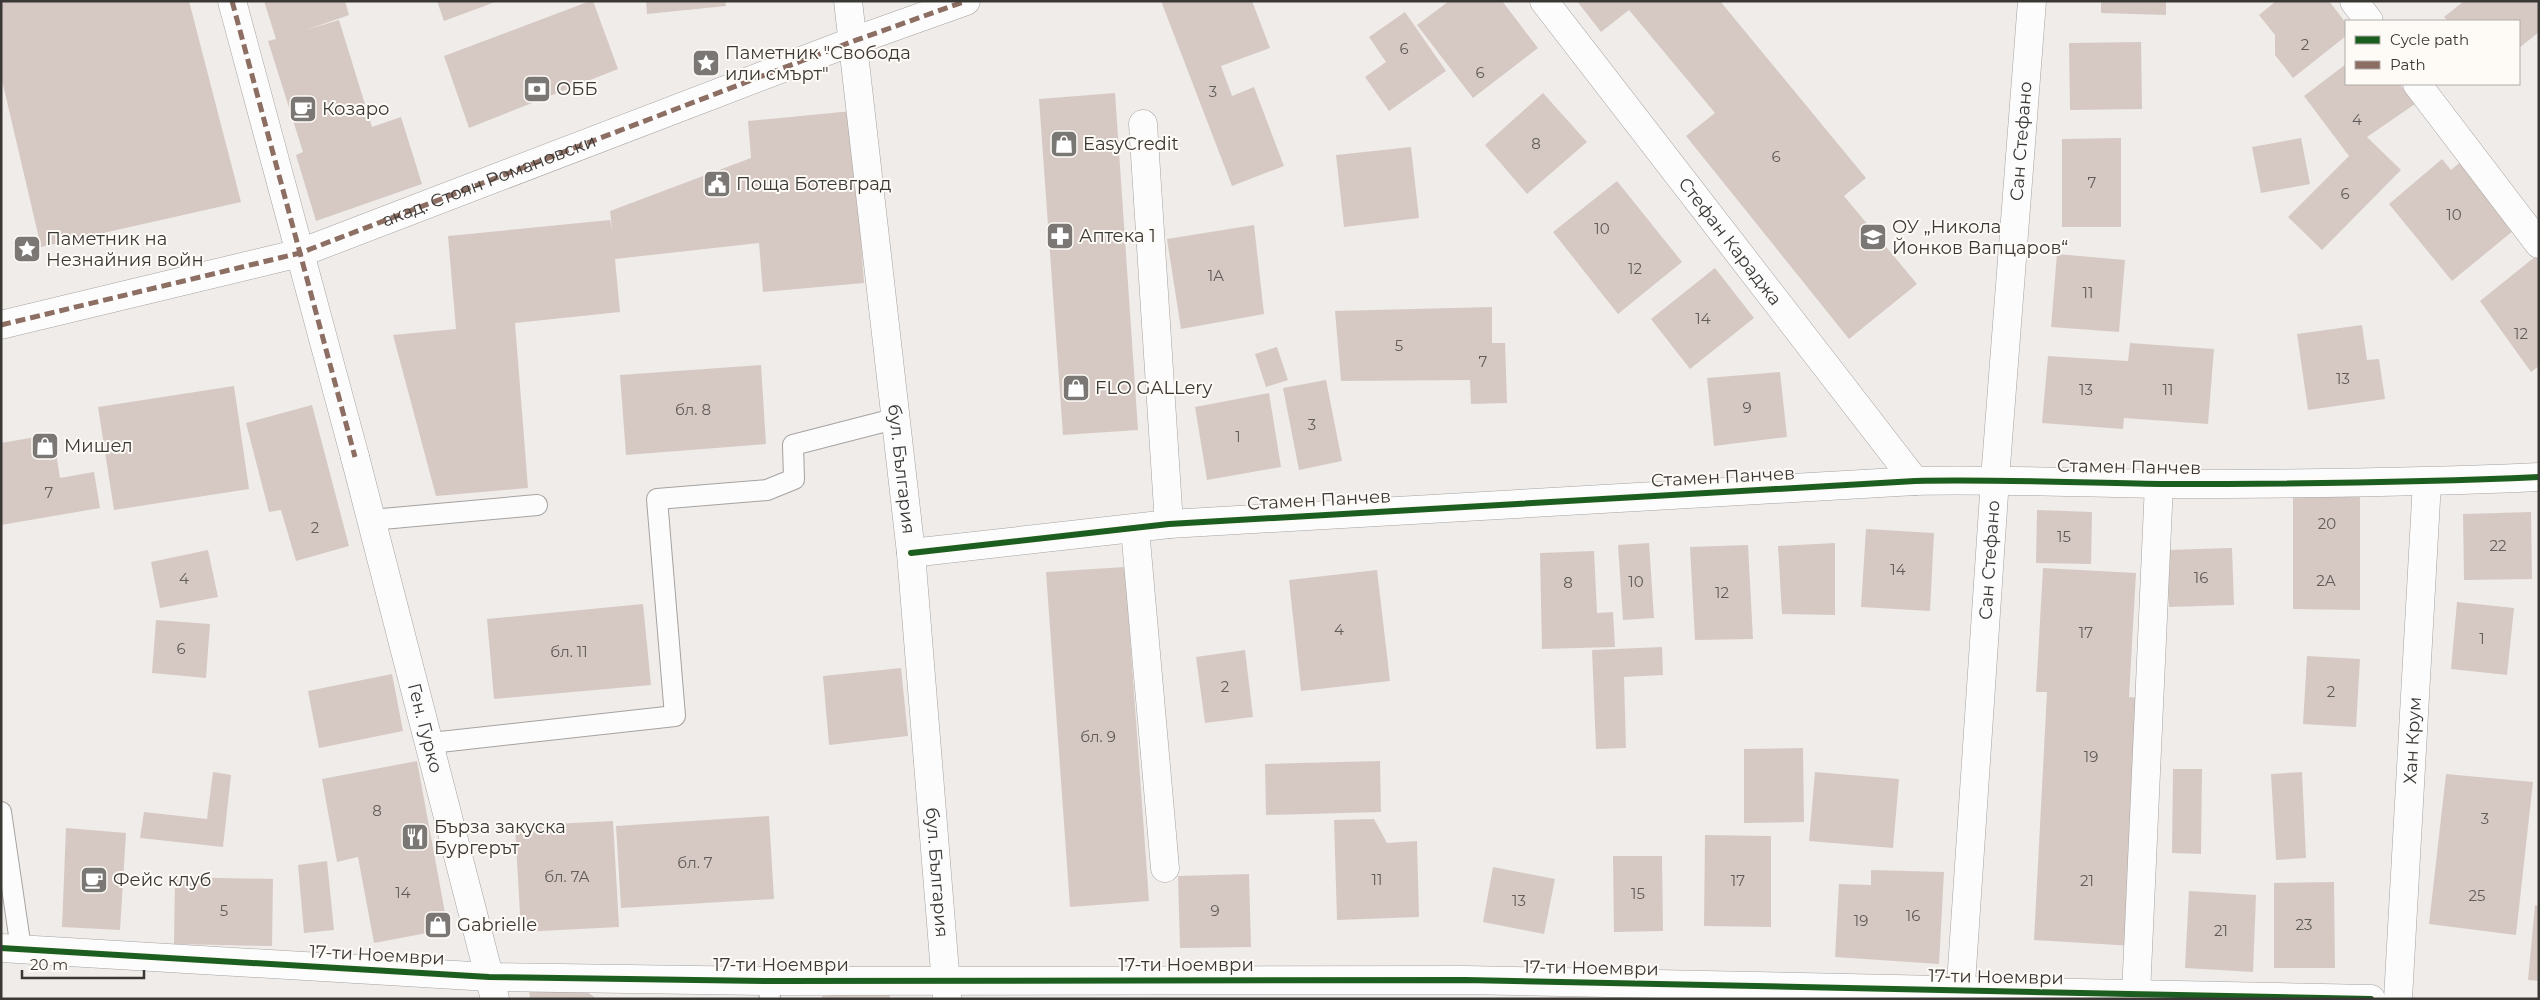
<svg xmlns="http://www.w3.org/2000/svg" width="2540" height="1000" font-family="Montserrat,sans-serif">
	<style>
		.building { fill: #d6c9c4 }
		.lines { fill: none; stroke-linecap: round; stroke-linejoin: round }
		.service-casing { stroke: #a5a2a0; stroke-width: 22 }
		.pedestrian-casing { stroke: #a5a2a0; stroke-width: 29 }
		.minor-casing { stroke: #a5a2a0; stroke-width: 29 }
		.tertiary-casing { stroke: #a5a2a0; stroke-width: 29 }
		.service { stroke: #fdfcfc; stroke-width: 20 }
		.pedestrian { stroke: #fdfcfc; stroke-width: 28 }
		.minor { stroke: #fdfcfc; stroke-width: 28 }
		.tertiary { stroke: #fdfcfc; stroke-width: 28 }
		.quiet { stroke: #8d6e63; stroke-width: 5; stroke-dasharray: 10 5; stroke-linecap: butt }
		.cycleway-casing { stroke: #fefaf6; stroke-width: 9 }
		.cycleway { stroke: #1b5e20; stroke-width: 6 }
		.labels { text-anchor: middle; stroke-width: 4; stroke-linejoin: round; paint-order: stroke }
		.number-label { font-size: 15px; fill: #615c59 }
		.poi-label { font-size: 18px; fill: #3a3835; stroke: #fefaf6; text-anchor: start }
		.street-label { font-size: 18px; fill: #3a3835; stroke: #fefaf6 }
	</style>
	<rect width="100%" height="100%" fill="#f0ece9"/>
	<path class="building" d="M1,1h188l52,201 -200,45 -40,-171z
		M264,1h81l4,14 -43,15 33,-10 33,107 29,-10 21,67 -106,37 -20,-66 7,-3 -35,-111 8,-2z
		M437,1h61l-54,20z
		M590,1h3l25,68 -149,59 -25,-72z
		M646,1h79l1,5 -79,8z
		M1161,1h91l18,47 -49,18 11,30 22,-9 30,79 -52,20z
		M1449,1h53l36,47 -65,50 -56,-73z
		M1577,1h143l146,177 -22,18 73,88 -68,55 -163,-203 29,-23 -86,-103 -28,22z
		M2101,1h65v14l-65,-2z
		M2276,1h53l17,22v13l-53,42 -18,-23v-20l-16,-20z
		M2464,1h75v31l-20,16v-27h-71l-4,-4z
		M1405,12l41,59 -57,40 -24,-34 21,-15 -17,-25z
		M2141,42l1,67 -72,1 -1,-67z
		M2346,64v20h54l15,20 -48,33 34,33 -79,80 -34,-33 61,-61 -45,-60z
		M1115,93l23,337 -75,5 -24,-336z
		M1543,93l44,49 -60,52 -42,-49z
		M852,111l12,172 -101,9 -4,-49 -144,16 5,53 -105,11 13,165 -92,8 -43,-161 63,-6 -8,-93 162,-16 2,10 -2,-19 141,-53 -3,-37z
		M2121,138v89h-59v-88z
		M2301,138l9,46 -49,9 -9,-46z
		M1411,147l8,71 -75,9 -8,-72z
		M2442,159l9,11 13,-11 55,67 -67,55 -63,-77z
		M1617,181l65,81 -64,52 -65,-82z
		M1254,225l10,89 -83,15 -14,-90z
		M2057,254l68,6 -6,72 -68,-5z
		M2536,256l3,4v106l-8,6 -51,-71z
		M1715,268l39,50 -64,51 -39,-50z
		M1492,307v36h13l2,60 -36,1 -1,-24 -129,1 -6,-70z
		M2362,325l5,35 12,-1 6,40 -77,11 -11,-76z
		M2130,343l84,6 -6,75 -84,-6 -1,11 -81,-6 6,-67 80,5z
		M1277,347l11,33 -22,7 -11,-33z
		M761,365l5,79 -140,11 -6,-80z
		M1780,372l7,65 -73,9 -7,-68z
		M1326,380l16,81 -43,9 -16,-82z
		M234,386l15,103 -135,21 -16,-103z
		M1269,393l12,74 -74,13 -12,-73z
		M312,405l37,141 -53,15 -15,-51 -12,2 -23,-89z
		M53,434l7,44 34,-6 6,36 -99,17v-82z
		M2293,497h67v113l-67,-1z
		M2037,510l55,2 -1,52 -55,-1z
		M2531,512l1,67 -68,1 -1,-66z
		M1866,529l68,4 -4,78 -69,-4z
		M1649,543l5,75 -31,2 -5,-75z
		M1835,543v72l-53,-1 -4,-68z
		M1748,545l5,94 -58,1 -5,-93z
		M2232,548l2,57 -65,2 -2,-57z
		M208,550l10,47 -58,11 -9,-46z
		M1594,551l3,62 16,-1 2,35 -73,2 -2,-96z
		M1125,567l24,334 -79,6 -24,-335z
		M2043,568l93,5 -7,124 12,1 -7,248 -100,-6 13,-248h-11z
		M1377,570l13,111 -89,10 -12,-111z
		M2457,602l57,6 -7,67 -56,-6z
		M643,604l8,81 -157,14 -7,-80z
		M156,620l54,4 -4,54 -54,-5z
		M1662,647l1,28 -39,2 2,71 -30,1 -4,-99z
		M1245,650l8,67 -48,6 -9,-66z
		M2307,656l53,3 -4,68 -53,-3z
		M901,668l7,68 -79,9 -6,-69z
		M392,674l11,57 -84,17 -11,-57z
		M1803,748l1,74 -60,1v-74z
		M417,761l31,168 -74,14 -16,-86 -21,5 -15,-83z
		M1380,761l1,51 -115,3 -1,-51z
		M2173,769h29l-1,85 -29,-1z
		M213,772l18,3 -8,72 -83,-9 4,-26 63,7z
		M1815,772l84,7 -6,69 -84,-7z
		M2302,772l4,86 -30,2 -5,-86z
		M2446,774l87,8 -17,153 -87,-11z
		M769,816l5,83 -153,9 -5,-82z
		M1374,819l13,24 30,-2 2,76 -82,3 -3,-100z
		M613,821l6,106 -98,5 -6,-106z
		M66,828l60,5 -6,97 -58,-3z
		M1705,835l66,1v91l-67,-1z
		M1613,856h49l1,75 -49,1z
		M327,861l7,69 -30,3 -6,-68z
		M1493,867l62,12 -11,55 -61,-12z
		M1871,870l73,2 -5,92 -104,-7 4,-73 32,1z
		M1249,874l2,73 -71,1 -2,-72z
		M175,877l98,2 -1,67 -98,-2z
		M2334,882l1,86h-61v-85z
		M2189,891l67,4 -3,77 -68,-4z
		M2535,905l4,1v75l-11,-1z
		M576,984l21,15h-67l-1,-10z
		M889,991l1,8h-68v-3z"/>
	<g class="lines">
		<g class="service-casing">
			<path id="service" d="M371,520l166,-15
				M431,743l244,-27 -18,-217 110,-9 27,-11 -1,-34 101,-26
				M1,812l20,137
				M768,981l2,18"/>
		</g>
		<g class="pedestrian-casing">
			<path id="pedestrian" d="M232,1l123,456
				M1,325l299,-72 551,-211 115,-41"/>
		</g>
		<g class="minor-casing">
			<g id="minor">
				<path id="s1" d="M848,1l63,552 36,444"/>
				<path id="s2" d="M1544,1l371,480"/>
				<path d="M2354,1l15,20"/>
				<path d="M2417,84l122,160"/>
				<path d="M1143,124l26,400"/>
				<path id="s3" d="M355,457l140,542"/>
				<path d="M1135,529l30,339"/>
				<path d="M911,553l258,-29 746,-43c82,-2 164,2 246,3 126,0 252,-1 378,-7"/>
				<path d="M1,948l488,29 279,4 697,-1 906,19"/>
				<path d="M2136,994l23,-510"/>
				<path id="s4" d="M2398,999l29,-517"/>
			</g>
		</g>
		<g class="tertiary-casing">
			<g id="tertiary">
				<path id="s5" d="M1960,999l35,-520 37,-478"/>
			</g>
		</g>
		<use href="#service" class="service"/>
		<use href="#pedestrian" class="pedestrian"/>
		<use href="#minor" class="minor"/>
		<use href="#tertiary" class="tertiary"/>
		<g class="quiet">
			<path d="M232,1l123,456"/>
			<path id="s6" d="M1,325l299,-72 551,-211 115,-41"/>
		</g>
		<g class="cycleway-casing">
			<path id="cycleway" d="M911,553l258,-29 746,-43c82,-2 164,2 246,3 126,0 252,-1 378,-7
				M1,948l488,29 279,4 697,-1 906,19"/>
		</g>
		<use href="#cycleway" class="cycleway"/>
	</g>
	<defs>
		<g id="sight-square" transform="scale(1.4375)"><rect x="-9" y="-9" width="18" height="18" rx="4" fill="#7a7774" stroke="#fefaf6"/><path d="M0-6L1.8-2.2L6-1.7L2.9 1.2L3.7 5.4L0 3.3L-3.7 5.4L-2.9 1.2L-6-1.7L-1.8-2.2Z" fill="#fff"/></g>
		<g id="bank-square" transform="scale(1.4375)"><rect x="-9" y="-9" width="18" height="18" rx="4" fill="#7a7774" stroke="#fefaf6"/><path d="M-6-4H6V4H-6ZM0-2.3a2.3 2.3 0 1 0 0 4.6a2.3 2.3 0 1 0 0-4.6Z" fill="#fff"/></g>
		<g id="cafe-square" transform="scale(1.4375)"><rect x="-9" y="-9" width="18" height="18" rx="4" fill="#7a7774" stroke="#fefaf6"/><path d="M-5.5-4.5H6V0H3Q3 3.5 0 3.5H-2.5Q-5.5 3.5-5.5 0ZM3-3.2v2h1.7v-2ZM-6 4.5H4V6H-6Z" fill="#fff"/></g>
		<g id="shop-square" transform="scale(1.4375)"><rect x="-9" y="-9" width="18" height="18" rx="4" fill="#7a7774" stroke="#fefaf6"/><path d="M-5-2.5h2.3a2.7 3.5 0 0 1 5.4 0H5L5.5 6h-11ZM-1.5-2.5h3a1.5 2.3 0 0 0-3 0Z" fill="#fff"/></g>
		<g id="civic-square" transform="scale(1.4375)"><rect x="-9" y="-9" width="18" height="18" rx="4" fill="#7a7774" stroke="#fefaf6"/><path d="M-.6-6.5H3V-4.5H.6V-3L4-1V1h2V6H-6V1h2V-1L-.6-3ZM-1.2 2.5V6h2.4V2.5Z" fill="#fff"/></g>
		<g id="pharmacy-square" transform="scale(1.4375)"><rect x="-9" y="-9" width="18" height="18" rx="4" fill="#7a7774" stroke="#fefaf6"/><path d="M-2-6h4v4h4v4h-4v4h-4v-4h-4v-4h4Z" fill="#fff"/></g>
		<g id="school-square" transform="scale(1.4375)"><rect x="-9" y="-9" width="18" height="18" rx="4" fill="#7a7774" stroke="#fefaf6"/><path d="M0-5L7-2L0 1L-7-2ZM-4 1L0 2.5L4 1V4Q0 6-4 4Z" fill="#fff"/></g>
		<g id="restaurant-square" transform="scale(1.4375)"><rect x="-9" y="-9" width="18" height="18" rx="4" fill="#7a7774" stroke="#fefaf6"/><path d="M-5-6h1v4h1v-4h1v4h1v-4h1v5L-1.5 .5V6h-2V.5L-5-1ZM5-6V6H3V1.5H1.5Q1.5-4 5-6Z" fill="#fff"/></g>
	</defs>
	<g fill-rule="evenodd">
		<use href="#sight-square" x="706" y="63"/>
		<use href="#bank-square" x="537" y="89"/>
		<use href="#cafe-square" x="303" y="109"/>
		<use href="#shop-square" x="1064" y="144"/>
		<use href="#civic-square" x="717" y="184"/>
		<use href="#pharmacy-square" x="1060" y="236"/>
		<use href="#school-square" x="1873" y="237"/>
		<use href="#sight-square" x="27" y="249"/>
		<use href="#shop-square" x="1076" y="388"/>
		<use href="#shop-square" x="45" y="446"/>
		<use href="#restaurant-square" x="415" y="837"/>
		<use href="#cafe-square" x="94" y="880"/>
		<use href="#shop-square" x="438" y="925"/>
	</g>
	<g class="labels">
		<g class="number-label">
			<text x="2305" y="50">2</text>
			<text x="1404" y="54">6</text>
			<text x="1480" y="78">6</text>
			<text x="1213" y="97">3</text>
			<text x="2357" y="125">4</text>
			<text x="1536" y="149">8</text>
			<text x="1776" y="162">6</text>
			<text x="2092" y="188">7</text>
			<text x="2345" y="199">6</text>
			<text x="2454" y="220">10</text>
			<text x="1602" y="234">10</text>
			<text x="1635" y="274">12</text>
			<text x="1216" y="281">1А</text>
			<text x="2088" y="298">11</text>
			<text x="1703" y="324">14</text>
			<text x="2521" y="339">12</text>
			<text x="1399" y="351">5</text>
			<text x="1483" y="367">7</text>
			<text x="2343" y="384">13</text>
			<text x="2086" y="395">13</text>
			<text x="2168" y="395">11</text>
			<text x="1747" y="413">9</text>
			<text x="693" y="415">бл. 8</text>
			<text x="1312" y="430">3</text>
			<text x="1238" y="442">1</text>
			<text x="49" y="498">7</text>
			<text x="2327" y="529">20</text>
			<text x="315" y="533">2</text>
			<text x="2064" y="542">15</text>
			<text x="2498" y="551">22</text>
			<text x="1898" y="575">14</text>
			<text x="2201" y="583">16</text>
			<text x="184" y="584">4</text>
			<text x="2326" y="586">2А</text>
			<text x="1636" y="587">10</text>
			<text x="1568" y="588">8</text>
			<text x="1722" y="598">12</text>
			<text x="1339" y="635">4</text>
			<text x="2086" y="638">17</text>
			<text x="2482" y="644">1</text>
			<text x="181" y="654">6</text>
			<text x="569" y="657">бл. 11</text>
			<text x="1225" y="692">2</text>
			<text x="2331" y="697">2</text>
			<text x="1098" y="742">бл. 9</text>
			<text x="2091" y="762">19</text>
			<text x="377" y="816">8</text>
			<text x="2485" y="824">3</text>
			<text x="695" y="868">бл. 7</text>
			<text x="567" y="882">бл. 7А</text>
			<text x="1377" y="885">11</text>
			<text x="1738" y="886">17</text>
			<text x="2087" y="886">21</text>
			<text x="403" y="898">14</text>
			<text x="1638" y="899">15</text>
			<text x="2477" y="901">25</text>
			<text x="1519" y="906">13</text>
			<text x="224" y="916">5</text>
			<text x="1215" y="916">9</text>
			<text x="1913" y="921">16</text>
			<text x="1861" y="926">19</text>
			<text x="2304" y="930">23</text>
			<text x="2221" y="936">21</text>
		</g>
		<g class="poi-label">
			<text x="725" y="59">Паметник "Свобода<tspan x="725" dy="21">или смърт"</tspan></text>
			<text x="556" y="95">ОББ</text>
			<text x="322" y="115">Козаро</text>
			<text x="1083" y="150">EasyCredit</text>
			<text x="736" y="190">Поща Ботевград</text>
			<text x="1892" y="233">ОУ „Никола<tspan x="1892" dy="21">Йонков Вапцаров“</tspan></text>
			<text x="1079" y="242">Аптека 1</text>
			<text x="46" y="245">Паметник на<tspan x="46" dy="21">Незнайния войн</tspan></text>
			<text x="1095" y="394">FLO GALLery</text>
			<text x="64" y="452">Мишел</text>
			<text x="434" y="833">Бърза закуска<tspan x="434" dy="21">Бургерът</tspan></text>
			<text x="113" y="886">Фейс клуб</text>
			<text x="457" y="931">Gabrielle</text>
		</g>
		<g class="street-label">
			<text dy="6" stroke="none"><textPath href="#s5" startOffset="860">Сан Стефано</textPath></text>
			<text dy="6" stroke="none"><textPath href="#s6" startOffset="510">акад. Стоян Романовски</textPath></text>
			<text dy="6" stroke="none"><textPath href="#s2" startOffset="304">Стефан Караджа</textPath></text>
			<text transform="translate(2129 467) rotate(1)" y="6">Стамен Панчев</text>
			<text dy="6" stroke="none"><textPath href="#s1" startOffset="471">бул. България</textPath></text>
			<text transform="translate(1723 477) rotate(-3)" y="6">Стамен Панчев</text>
			<text transform="translate(1319 500) rotate(-3)" y="6">Стамен Панчев</text>
			<text dy="6" stroke="none"><textPath href="#s5" startOffset="440">Сан Стефано</textPath></text>
			<text dy="6" stroke="none"><textPath href="#s3" startOffset="280">Ген. Гурко</textPath></text>
			<text dy="6" stroke="none"><textPath href="#s4" startOffset="259">Хан Крум</textPath></text>
			<text dy="6" stroke="none"><textPath href="#s1" startOffset="876">бул. България</textPath></text>
			<text transform="translate(377 955) rotate(3)" y="6">17-ти Ноември</text>
			<text x="781" y="971">17-ти Ноември</text>
			<text x="1186" y="971">17-ти Ноември</text>
			<text transform="translate(1591 968) rotate(1)" y="6">17-ти Ноември</text>
			<text transform="translate(1996 977) rotate(1)" y="6">17-ти Ноември</text>
		</g>
	</g>
	<rect width="2540" height="1000" fill="none" stroke="#3a3835" stroke-width="5"/>
	<rect x="2345" y="20" width="175" height="65" fill="#fefaf6" stroke="#b0aca9"/>
	<rect x="2355" y="36" width="25" height="8" fill="#1b5e20" stroke="#b0aca9"/>
	<text x="2390" y="45" font-size="15" fill="#3a3835">Cycle path</text>
	<rect x="2355" y="61" width="25" height="8" fill="#8d6e63" stroke="#b0aca9"/>
	<text x="2390" y="70" font-size="15" fill="#3a3835">Path</text>
	<path d="M22 970v8h122v-8" fill="none" stroke="#3a3835" stroke-width="2.5"/>
	<text x="30" y="970" font-size="15" fill="#3a3835" stroke="#fefaf6" stroke-width="4" paint-order="stroke">20 m</text>
</svg>
